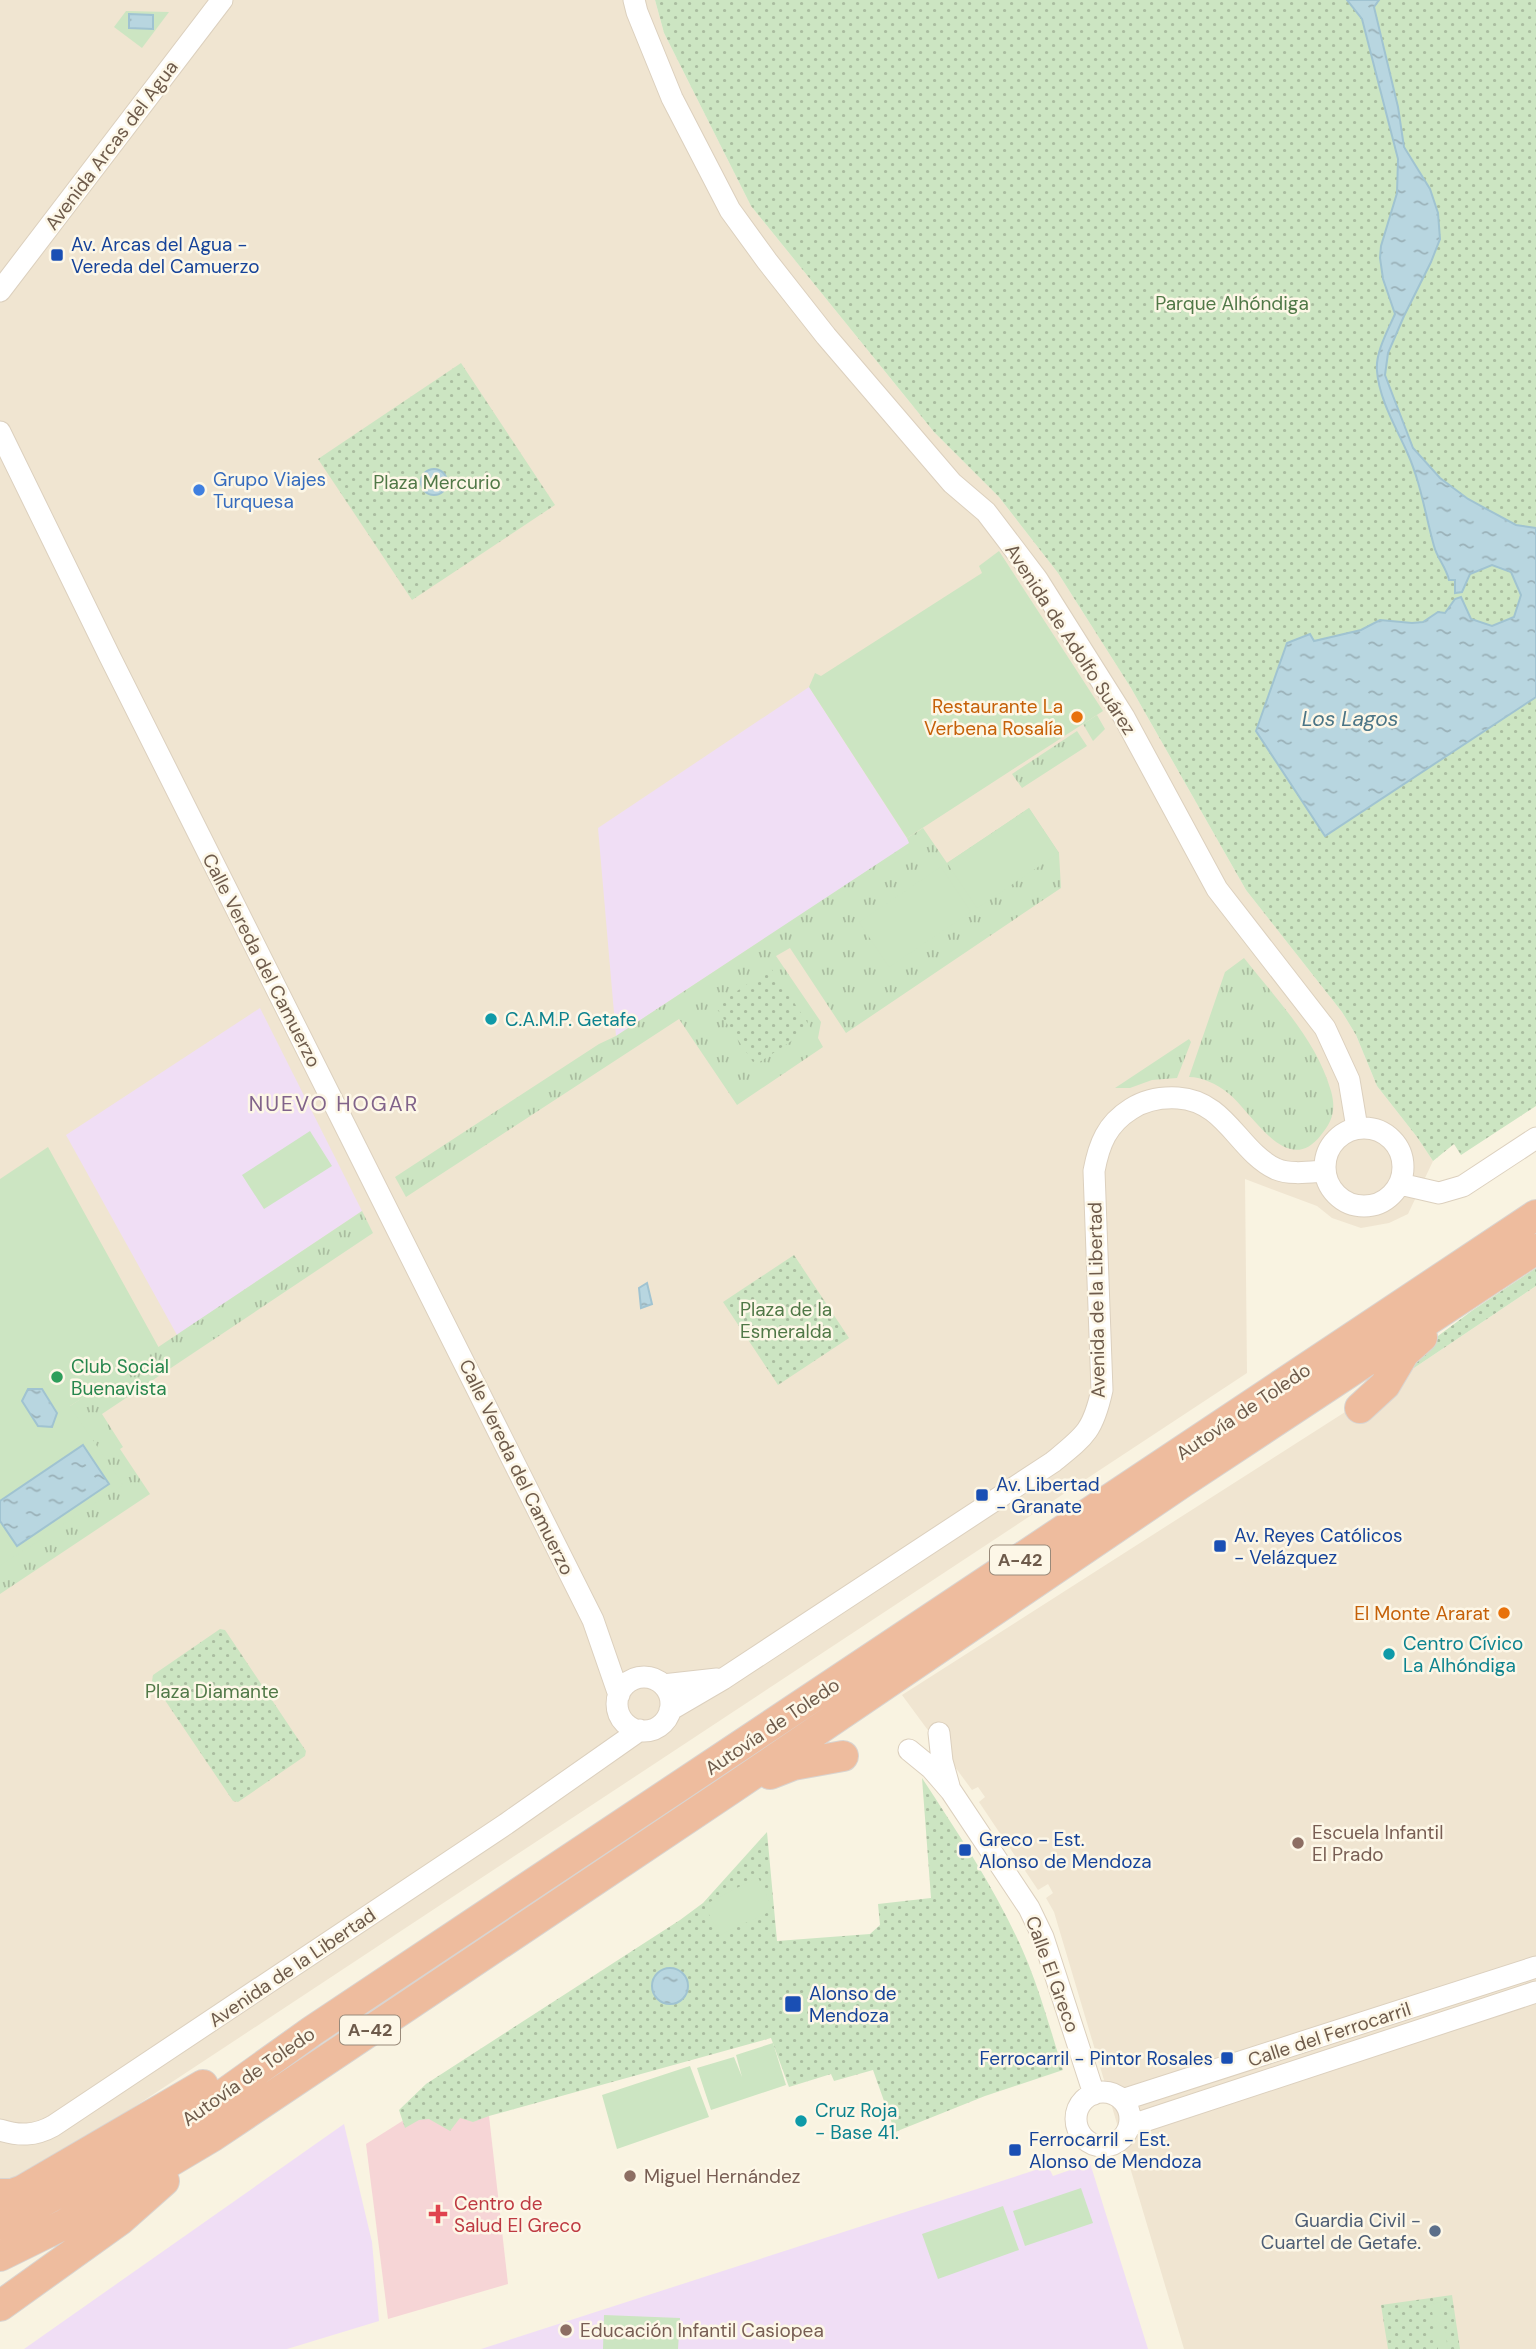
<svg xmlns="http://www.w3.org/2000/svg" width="1536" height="2349" font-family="'DM Sans',sans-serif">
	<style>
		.residential { fill: #f0e5d1 }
		.education { fill: #f0def5 }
		.medical { fill: #f6d5d6 }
		.grass { fill: url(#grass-tufts) }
		.park { fill: url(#park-dots) }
		.garden { fill: #cce5c2 }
		.water { fill: url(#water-ripples); stroke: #a0c3d1; stroke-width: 2 }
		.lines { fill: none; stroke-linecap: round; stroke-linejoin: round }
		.tertiary-casing { stroke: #dcd0be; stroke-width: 23 }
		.motorway-casing { stroke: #d9d4d0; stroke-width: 32 }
		.tertiary { stroke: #fff; stroke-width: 21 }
		.motorway { stroke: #eebc9e; stroke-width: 30 }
		.transit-dot { fill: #1a4fb4; stroke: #fdf7e7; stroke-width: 2.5 }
		.shop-dot { fill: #3f7fe0; stroke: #fdf7e7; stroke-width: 2.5 }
		.food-dot { fill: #e8710a; stroke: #fdf7e7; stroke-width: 2.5 }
		.culture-dot { fill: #0f9aa8; stroke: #fdf7e7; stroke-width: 2.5 }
		.leisure-dot { fill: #2e9e5b; stroke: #fdf7e7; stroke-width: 2.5 }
		.education-dot { fill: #8d6e63; stroke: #fdf7e7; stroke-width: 2.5 }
		.health-dot { fill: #e0444e; stroke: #fdf7e7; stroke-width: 2.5 }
		.service-dot { fill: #5c6f8a; stroke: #fdf7e7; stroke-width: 2.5 }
		.labels { text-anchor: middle; stroke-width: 5; stroke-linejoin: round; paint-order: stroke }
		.shield { fill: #fdf7e7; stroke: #998a7a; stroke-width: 2 }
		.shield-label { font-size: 18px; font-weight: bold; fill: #6e5b4b }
		.street-label { font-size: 19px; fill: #6e5b4b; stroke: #fdf7e7 }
		.transit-label { font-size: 19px; fill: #164399; stroke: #fdf7e7; text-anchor: start }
		.park-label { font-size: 19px; fill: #507847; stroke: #fdf7e7 }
		.shop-label { font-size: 19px; fill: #366cbe; stroke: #fdf7e7; text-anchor: start }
		.food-label { font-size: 19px; fill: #c56008; stroke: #fdf7e7; text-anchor: end }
		.culture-label { font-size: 19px; fill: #0d838f; stroke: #fdf7e7; text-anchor: start }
		.leisure-label { font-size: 19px; fill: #27864d; stroke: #fdf7e7; text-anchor: start }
		.education-label { font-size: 19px; fill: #785e54; stroke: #fdf7e7; text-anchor: start }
		.health-label { font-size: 19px; fill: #be3a42; stroke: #fdf7e7; text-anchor: start }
		.service-label { font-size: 19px; fill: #4e5e75; stroke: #fdf7e7; text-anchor: end }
		.water-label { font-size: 21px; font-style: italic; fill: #4b7586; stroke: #fdf7e7 }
		.neighbourhood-label { font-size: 21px; letter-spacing: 2px; fill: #81638a; stroke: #fdf7e7 }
	</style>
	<defs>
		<pattern id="grass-tufts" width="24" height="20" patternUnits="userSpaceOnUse" patternTransform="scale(1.75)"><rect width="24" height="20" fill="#cce5c2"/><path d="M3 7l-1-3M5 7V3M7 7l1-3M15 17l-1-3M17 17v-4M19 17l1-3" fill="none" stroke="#aabda0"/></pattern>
		<pattern id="park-dots" width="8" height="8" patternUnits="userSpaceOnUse" patternTransform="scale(1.75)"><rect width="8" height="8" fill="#cce5c2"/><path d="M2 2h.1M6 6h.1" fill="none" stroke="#aabda0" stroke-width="1.8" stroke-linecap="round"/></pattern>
		<pattern id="water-ripples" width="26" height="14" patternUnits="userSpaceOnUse" patternTransform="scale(1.75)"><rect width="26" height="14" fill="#b8d6e0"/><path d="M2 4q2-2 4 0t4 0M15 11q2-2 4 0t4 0" fill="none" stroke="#9ab1b8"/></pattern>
	</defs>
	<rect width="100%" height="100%" fill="#f9f3e1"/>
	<path class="residential" d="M0,0h655l9,33 87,173 183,226 65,65 59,76 73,115 115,202 96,122 14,23 21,51 40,51 16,24 -25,53 -19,9 -28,5 -29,-10 -15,-12 -72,-27 2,194 -1210,798 -37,14z
		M1536,1286v1063h-352l-130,-437 -8,-14 7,-5 -5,-9 -10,6 -59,-88 6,-5 -7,-10 -6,3 -70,-95 512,-327z"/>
	<path class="education" d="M809,687l101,156 -294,193 -18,-208z
		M260,1008l102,203 -185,124 -111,-200z
		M344,2124l28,118 7,79 -92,28h-263z
		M1090,2163l58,186h-667l567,-183 5,10z"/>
	<path class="medical" d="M453,2089l36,27 19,168 -120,35 -22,-175z"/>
	<path class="grass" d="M1097,715l8,14 -12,12 -10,-17z
		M1077,731l10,15 -65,42 -10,-14z
		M1029,808l30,45 2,35 -215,145 -56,-85 -14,8 45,66 -3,16 5,9 -86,58 -58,-86 -273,178 -11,-20 204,-133 17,-8 293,-193 -2,-5 16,-10 24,35z
		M1244,958c33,42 72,81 87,133 5,18 2,30 -10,44 -34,44 -68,-22 -93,-42 -11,-9 -26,-16 -39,-16l36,-105z
		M1189,1039l2,3 -14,36 -25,2 -22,8h-15z
		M362,1211l11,22 -271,181 21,33 -3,2 30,45 -150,100v-55l70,-133z"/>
	<path class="park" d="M655,0h881v1106l-75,49 -7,-11 -21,17 -16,-24 -40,-51 -21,-51 -14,-23 -96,-122 -115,-202 -73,-115 -59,-76 -65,-65 -183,-226 -87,-173z
		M461,363l94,142 -143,95 -94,-141z
		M771,968l40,60 -56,37 -40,-59z
		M794,1255l55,83 -71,47 -55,-83z
		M1536,1268v18l-122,82 -4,-7 5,-8 58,-43z
		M220,1629l5,1 81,121 -1,5 -67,46 -5,-1 -81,-120 1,-6z
		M922,1778c39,60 79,119 106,185 14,35 24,72 35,107l-78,26 -90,36 -22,-62 -39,11 -3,-7 -42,13 -18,-49 -282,78 -16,6 -13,-4 -10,13 -21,-12 -10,1 -14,8 -6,-18 27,-26 254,-164 23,-17 64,-71 10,109 93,-7 10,-9 -2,-21 53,-6z
		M1452,2295l8,54h-72l-7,-44z"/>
	<path class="garden" d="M126,11l43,1 -27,36 -28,-21z
		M999,551l104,160 -196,127 -98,-151 6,-14 6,3 161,-103 -3,-7z
		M1029,808l30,45 -82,55 -30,-45z
		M941,867l30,45 -82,55 -30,-45z
		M310,1131l22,35 -68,43 -22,-34z
		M48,1147l111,201 -89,58 53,79 -123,81v-387z
		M758,1877l15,33 -53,25 -16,-30z
		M773,2043l13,42 -75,25 -14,-42 37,-11 8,20 -6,-22z
		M690,2066l19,51 -92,32 -15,-54z
		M1081,2188l12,35 -68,23 -12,-35z
		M1003,2206l16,44 -81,29 -16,-45z
		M1440,2302l8,47h-10l-7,-45z
		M604,2315l76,3 -2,31h-75z"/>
	<path class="water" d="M1347,0h32l-5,7 24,100 6,40 26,42 8,24 2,26 -9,23 -27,54 -16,37 -3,22 28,73 27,30 28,21 48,26 20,3v169l-211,139 -69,-105 31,-88 23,-9 4,7 47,-11 19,-10 32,3 11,-1 15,-10 7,1 10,-14 6,-2 10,22 21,7 22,-9 7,-22 -10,-23 -19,-7 -22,9 -8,18 -7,1v-13h-6c-3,-13 -12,-22 -15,-34 -9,-32 -13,-63 -27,-94 -11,-25 -28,-53 -30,-81 -2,-18 11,-41 18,-57l-12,-35 -3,-21 1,-12 16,-53 1,-34 -36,-140z
		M129,14l24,1v14l-24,-1z
		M421 482a13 13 0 1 1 26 0a13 13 0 1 1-26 0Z
		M647,1283l5,21 -11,4 -2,-20z
		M28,1389h14l15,24 -5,14 -14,-1 -16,-25z
		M83,1445l26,39 -92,62 -17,-25v-20z
		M652 1986a18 18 0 1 1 36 0a18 18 0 1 1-36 0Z"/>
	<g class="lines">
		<g class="tertiary-casing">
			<path id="tertiary" d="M634,0l3,12 35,86 58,112 37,51 59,75 126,147 34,29 51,67 87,138 93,172 108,139 24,52 8,48
				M0,291l222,-291
				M0,432l110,225 483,963 26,75
				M1325 1167a39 39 0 1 1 78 0a39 39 0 1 1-78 0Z
				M1400,1184l39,9 24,-7 73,-48
				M617 1704a27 27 0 1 1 54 0a27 27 0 1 1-54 0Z
				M663,1685l54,-6
				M670,1710l53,-31 330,-217c32,-26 40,-31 49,-72l-8,-219c5,-27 13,-47 37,-62 14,-9 30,-12 47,-11 48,3 60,53 98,71 14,6 34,3 49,2
				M939,1733l3,28 7,25
				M909,1750l22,18 20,23 78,117 14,29 51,157
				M1076 2119a27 27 0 1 1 54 0a27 27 0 1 1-54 0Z
				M1122,2100l414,-133
				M1129,2126l407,-134
				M0,2130c19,6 35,6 53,-4l453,-302 134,-94"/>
		</g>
		<g class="motorway-casing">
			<path id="motorway" d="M1360,1408l25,-23 19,-32 18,-16
				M770,1774l23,-9 50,-9
				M0,2194h12l11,-4 180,-105
				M0,2224l108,-57 88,-53 116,-83 1224,-816
				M0,2256l65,-32 148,-88 518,-347 452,-307 353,-233
				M0,2306l120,-86 44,-39"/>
		</g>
		<use href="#tertiary" class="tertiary"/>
		<use href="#motorway" class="motorway"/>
	</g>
	<g class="transit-dot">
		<rect x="50" y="248" width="14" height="14" rx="3.5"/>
		<rect x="975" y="1488" width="14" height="14" rx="3.5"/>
		<rect x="1213" y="1539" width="14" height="14" rx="3.5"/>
		<rect x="958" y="1843" width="14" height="14" rx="3.5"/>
		<rect x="784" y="1995" width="18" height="18" rx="3.5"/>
		<rect x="1220" y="2051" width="14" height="14" rx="3.5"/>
		<rect x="1008" y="2143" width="14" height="14" rx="3.5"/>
	</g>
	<circle class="shop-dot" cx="199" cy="490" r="7"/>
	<g class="food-dot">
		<circle cx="1077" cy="717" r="7"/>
		<circle cx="1504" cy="1613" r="7"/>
	</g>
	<g class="culture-dot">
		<circle cx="491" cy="1019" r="7"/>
		<circle cx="1389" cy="1654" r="7"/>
		<circle cx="801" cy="2121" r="7"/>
	</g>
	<circle class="leisure-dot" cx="57" cy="1377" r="7"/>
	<g class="education-dot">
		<circle cx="1298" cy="1843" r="7"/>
		<circle cx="630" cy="2176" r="7"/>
		<circle cx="566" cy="2330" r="7"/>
	</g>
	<path class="health-dot" d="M434.5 2203.5h7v7h7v7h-7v7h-7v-7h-7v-7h7z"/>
	<circle class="service-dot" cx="1435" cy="2231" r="7"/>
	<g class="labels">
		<g class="shield">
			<rect x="990" y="1545.5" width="60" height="29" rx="5"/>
			<rect x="340" y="2015.5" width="60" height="29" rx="5"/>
		</g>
		<g class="shield-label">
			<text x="1020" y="1566">A-42</text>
			<text x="370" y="2036">A-42</text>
		</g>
		<g class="street-label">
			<text transform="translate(111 145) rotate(-53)" y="7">Avenida Arcas del Agua</text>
			<text transform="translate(1071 639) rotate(57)" y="7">Avenida de Adolfo Suárez</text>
			<text transform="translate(262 960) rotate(63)" y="7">Calle Vereda del Camuerzo</text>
			<text transform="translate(1096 1300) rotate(-91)" y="7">Avenida de la Libertad</text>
			<text transform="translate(1243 1411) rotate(-34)" y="7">Autovía de Toledo</text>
			<text transform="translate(517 1467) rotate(64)" y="7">Calle Vereda del Camuerzo</text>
			<text transform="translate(772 1726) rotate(-34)" y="7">Autovía de Toledo</text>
			<text transform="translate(292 1967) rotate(-34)" y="7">Avenida de la Libertad</text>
			<text transform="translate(1053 1974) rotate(70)" y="7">Calle El Greco</text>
			<text transform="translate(1329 2034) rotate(-18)" y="7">Calle del Ferrocarril</text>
			<text transform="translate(248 2076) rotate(-35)" y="7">Autovía de Toledo</text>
		</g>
		<g class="transit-label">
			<text x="71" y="251">Av. Arcas del Agua -<tspan x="71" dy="22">Vereda del Camuerzo</tspan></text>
			<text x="996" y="1491">Av. Libertad<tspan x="996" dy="22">- Granate</tspan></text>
			<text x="1234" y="1542">Av. Reyes Católicos<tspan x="1234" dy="22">- Velázquez</tspan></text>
			<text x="979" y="1846">Greco - Est.<tspan x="979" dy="22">Alonso de Mendoza</tspan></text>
			<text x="809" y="2000">Alonso de<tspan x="809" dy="22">Mendoza</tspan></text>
			<text x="1213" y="2065" text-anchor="end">Ferrocarril - Pintor Rosales</text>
			<text x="1029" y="2146">Ferrocarril - Est.<tspan x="1029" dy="22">Alonso de Mendoza</tspan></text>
		</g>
		<g class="park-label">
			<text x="1232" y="310">Parque Alhóndiga</text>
			<text x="437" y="489">Plaza Mercurio</text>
			<text x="786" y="1316">Plaza de la<tspan x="786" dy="22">Esmeralda</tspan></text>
			<text x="212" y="1698">Plaza Diamante</text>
		</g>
		<g class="shop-label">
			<text x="213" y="486">Grupo Viajes<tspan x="213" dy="22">Turquesa</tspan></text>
		</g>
		<g class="food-label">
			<text x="1063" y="713">Restaurante La<tspan x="1063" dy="22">Verbena Rosalía</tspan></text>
			<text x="1490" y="1620">El Monte Ararat</text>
		</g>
		<g class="culture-label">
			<text x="505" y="1026">C.A.M.P. Getafe</text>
			<text x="1403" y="1650">Centro Cívico<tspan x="1403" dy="22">La Alhóndiga</tspan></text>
			<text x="815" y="2117">Cruz Roja<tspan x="815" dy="22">- Base 41.</tspan></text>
		</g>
		<g class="leisure-label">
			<text x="71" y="1373">Club Social<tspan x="71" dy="22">Buenavista</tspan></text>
		</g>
		<g class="education-label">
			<text x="1312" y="1839">Escuela Infantil<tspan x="1312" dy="22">El Prado</tspan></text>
			<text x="644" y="2183">Miguel Hernández</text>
			<text x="580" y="2337">Educación Infantil Casiopea</text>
		</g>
		<g class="health-label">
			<text x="454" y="2210">Centro de<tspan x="454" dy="22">Salud El Greco</tspan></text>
		</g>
		<g class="service-label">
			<text x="1421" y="2227">Guardia Civil -<tspan x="1421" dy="22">Cuartel de Getafe.</tspan></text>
		</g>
		<g class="water-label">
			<text x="1350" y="726">Los Lagos</text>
		</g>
		<g class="neighbourhood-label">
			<text x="334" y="1111">NUEVO HOGAR</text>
		</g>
	</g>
</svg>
